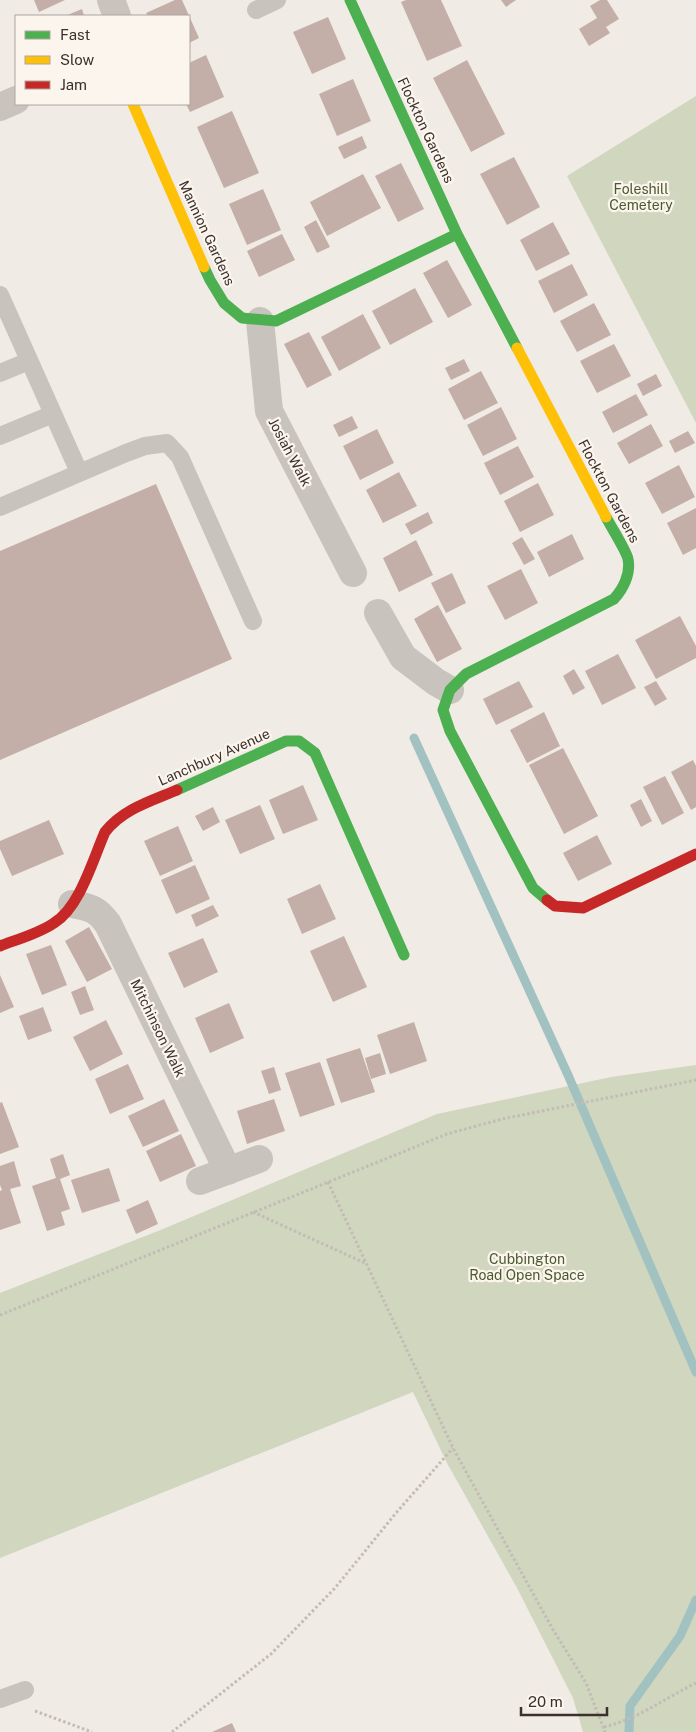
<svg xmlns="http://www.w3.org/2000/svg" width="696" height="1732" font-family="'Public Sans',sans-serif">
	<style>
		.green { fill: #d1d6bf }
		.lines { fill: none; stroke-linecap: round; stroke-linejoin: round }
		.stream { stroke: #a1c2c1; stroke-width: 9 }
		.building { fill: #c3afa7 }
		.path { stroke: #c2bbb6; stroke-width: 3; stroke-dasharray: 2.5 2.5; stroke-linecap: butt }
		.lane { stroke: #c9c3be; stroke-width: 18 }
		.street { stroke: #c9c3be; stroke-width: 28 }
		.fast { stroke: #4caf50; stroke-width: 11 }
		.slow { stroke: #ffc107; stroke-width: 11 }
		.jam { stroke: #c62828; stroke-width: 11 }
		.labels { text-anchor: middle; stroke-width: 4.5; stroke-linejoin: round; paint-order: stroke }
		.street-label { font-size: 14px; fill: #3b302b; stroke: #fbf5ee }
		.park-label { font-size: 14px; fill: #4a5a2e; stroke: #fbf5ee }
	</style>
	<rect width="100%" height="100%" fill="#f0ebe5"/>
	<path class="green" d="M696,96v327l-129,-247z
		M696,1065v667h-113l-10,-34 -56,-110 -70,-125 -34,-71 -413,166v-265l158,-62 279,-117 174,-37z"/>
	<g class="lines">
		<path class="stream" d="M414,738l154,337 128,297
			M629,1732l1,-26 50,-70 16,-36"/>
	</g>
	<path class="building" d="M34,0h31l-26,12z
		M175,0h7l17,38 -10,5v-27h-41l-2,-3z
		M406,0h35l21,46 -35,15 -26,-59z
		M501,0h15l-10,7z
		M600,0h7l12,19 -13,8 4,6 -21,13 -10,-17 18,-11 -7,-12z
		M82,9l2,7h-19z
		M328,17l18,42 -34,15 -19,-42z
		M206,55l18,42 -34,15 -4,-8h3v-41z
		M467,60l38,74 -34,18 -38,-74z
		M353,79l18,42 -34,15 -18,-42z
		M232,111l27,62 -35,15 -27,-61z
		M362,136l5,12 -23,11 -6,-12z
		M514,157l26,50 -33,18 -27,-51z
		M401,163l23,46 -26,13 -23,-46z
		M363,174l18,34 -54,28 -17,-34z
		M263,189l18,41 -34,15 -18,-41z
		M316,220l14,27 -13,6 -13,-26z
		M553,222l17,32 -34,17 -16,-31z
		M282,234l13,26 -36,17 -12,-26z
		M447,260l25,45 -24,13 -25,-45z
		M572,264l16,31 -34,18 -16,-32z
		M415,288l18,34 -43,23 -18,-34z
		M594,303l17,32 -34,17 -17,-31z
		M363,314l18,34 -42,23 -18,-34z
		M309,332l23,43 -25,13 -23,-44z
		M614,344l17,32 -34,17 -17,-32z
		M464,359l6,12 -19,9 -6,-12z
		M481,371l17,32 -34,17 -16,-31z
		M656,374l6,12 -19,10 -6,-12z
		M636,394l12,21 -35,18 -11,-21z
		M501,407l16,32 -34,17 -16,-31z
		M352,416l6,12 -19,9 -6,-12z
		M651,424l12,22 -34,18 -12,-21z
		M377,429l17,34 -34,17 -17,-34z
		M688,431l7,12 -20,10 -6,-12z
		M518,446l16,31 -34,18 -16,-32z
		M679,465l16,32 -33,17 -17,-31z
		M399,472l18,34 -34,17 -17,-33z
		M538,483l16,32 -34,17 -16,-31z
		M156,484l76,175 -232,101v-209z
		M696,508v40l-13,7 -16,-32z
		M428,512l5,11 -22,12 -6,-11z
		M572,534l12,25 -35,18 -12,-25z
		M522,537l13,22 -11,6 -12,-22z
		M416,540l17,35 -34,17 -16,-34z
		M521,569l17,34 -33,17 -18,-34z
		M452,573l14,30 -20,10 -15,-30z
		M438,605l24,44 -25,13 -23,-43z
		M680,616l16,30v12l-40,21 -21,-39z
		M618,654l18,34 -34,17 -17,-34z
		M574,669l11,19 -12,7 -10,-19z
		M519,681l14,26 -37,18 -13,-26z
		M656,681l11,18 -12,7 -11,-19z
		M544,712l16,34 -33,17 -17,-33z
		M563,748l35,68 -34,18 -35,-69z
		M693,760l3,6v41l-5,3 -20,-38z
		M665,776l19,37 -22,12 -19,-38z
		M303,785l15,35 -35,14 -14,-34z
		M641,799l11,22 -11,6 -11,-22z
		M260,805l15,34 -35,15 -15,-34z
		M213,807l7,15 -17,9 -8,-15z
		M49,820l15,34 -52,22 -12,-27v-8z
		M178,826l15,35 -33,15 -16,-35z
		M597,835l15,29 -34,17 -15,-28z
		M195,865l15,34 -34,15 -15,-34z
		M320,884l16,35 -34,15 -15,-35z
		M213,905l6,11 -23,11 -5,-12z
		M89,927l23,42 -25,13 -22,-41z
		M344,936l23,51 -34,15 -23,-51z
		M203,938l15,34 -34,16 -16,-35z
		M51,945l16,40 -25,10 -16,-41z
		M0,975l14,32 -14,6z
		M85,986l9,24 -14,5 -9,-23z
		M229,1003l15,35 -34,15 -15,-35z
		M43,1007l9,24 -24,9 -9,-24z
		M106,1020l17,34 -33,17 -17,-34z
		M414,1022l13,39 -37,13 -13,-39z
		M360,1048l15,44 -34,11 -15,-44z
		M380,1053l6,21 -15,5 -6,-21z
		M320,1062l15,43 -35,12 -15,-44z
		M128,1064l16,35 -34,15 -15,-35z
		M274,1067l7,23 -12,4 -8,-23z
		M164,1099l15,32 -36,16 -15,-31z
		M274,1099l11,32 -38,13 -10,-33z
		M2,1102l17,45 -19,7v-51z
		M181,1134l15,32 -36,16 -14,-31z
		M63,1154l7,21 -10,4 10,30 -9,3 4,13 -18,6 -15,-45 24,-8 -6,-19z
		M14,1161l7,25 -11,3 11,34 -21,7v-39l2,-1 -2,-5v-19z
		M109,1168l11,33 -38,12 -11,-33z
		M148,1200l10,24 -22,10 -10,-24z
		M232,1723l4,9h-24z"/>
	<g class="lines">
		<path class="path" d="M328,1182l125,266 99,180 34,55 19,49
			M253,1212l114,52
			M0,1315l447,-181 55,-15 194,-39
			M35,1711l57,21
			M604,1727c34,-8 61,-29 92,-44
			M172,1732l99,-78 64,-66 61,-75 57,-65"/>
		<path class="lane" d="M256,10l21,-10
			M0,295l79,177
			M0,373l29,-12
			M0,436l53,-22
			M0,507l126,-54 19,-7 22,-3 13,14 73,164
			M0,1699l25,-9"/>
		<path class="street" d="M111,0l6,16
			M0,107l16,-7
			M260,321l9,90 84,162
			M378,613l25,44 33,25 14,8
			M72,904c19,4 24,4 36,20l120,247
			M200,1181l59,-22"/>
		<path class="fast" d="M350,0l107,234 60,114
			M204,267l6,13 14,23 18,15 34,3 181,-87
			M177,790l109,-49h13l16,12 89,202
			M547,900l-14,-12 -83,-157 -7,-21 7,-20 16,-16 148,-75c9,-10 17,-25 14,-40 -2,-9 -17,-32 -22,-42"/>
		<path class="slow" d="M133,104l71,163
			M517,348l89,169"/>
		<path class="jam" d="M547,900l8,6 28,2 113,-54
			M0,946c18,-7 38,-12 54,-23 26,-16 39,-64 51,-91 18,-23 46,-31 72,-42"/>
	</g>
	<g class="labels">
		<g class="street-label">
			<text transform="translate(426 130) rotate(65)" y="5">Flockton Gardens</text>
			<text transform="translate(207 233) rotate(65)" y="5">Mannion Gardens</text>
			<text transform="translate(290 452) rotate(62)" y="5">Josiah Walk</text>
			<text transform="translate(609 491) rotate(62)" y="5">Flockton Gardens</text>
			<text transform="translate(214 757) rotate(-24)" y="5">Lanchbury Avenue</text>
			<text transform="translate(158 1028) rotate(64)" y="5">Mitchinson Walk</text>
		</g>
		<g class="park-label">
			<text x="641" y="194">Foleshill<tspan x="641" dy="16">Cemetery</tspan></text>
			<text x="527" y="1264">Cubbington<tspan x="527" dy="16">Road Open Space</tspan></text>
		</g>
	</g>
	<rect x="15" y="15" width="175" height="90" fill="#fbf5ee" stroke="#aea6a0"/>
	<rect x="25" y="31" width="25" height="8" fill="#4caf50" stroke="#aea6a0"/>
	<text x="60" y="40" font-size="15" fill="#3b302b">Fast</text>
	<rect x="25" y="56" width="25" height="8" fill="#ffc107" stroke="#aea6a0"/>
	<text x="60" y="65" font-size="15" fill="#3b302b">Slow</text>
	<rect x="25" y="81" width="25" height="8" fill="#c62828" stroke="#aea6a0"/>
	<text x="60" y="90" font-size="15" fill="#3b302b">Jam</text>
	<path d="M521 1707v8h86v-8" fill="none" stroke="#3b302b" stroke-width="2.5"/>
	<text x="528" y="1707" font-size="15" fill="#3b302b" stroke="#fbf5ee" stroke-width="4" paint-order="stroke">20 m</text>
</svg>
